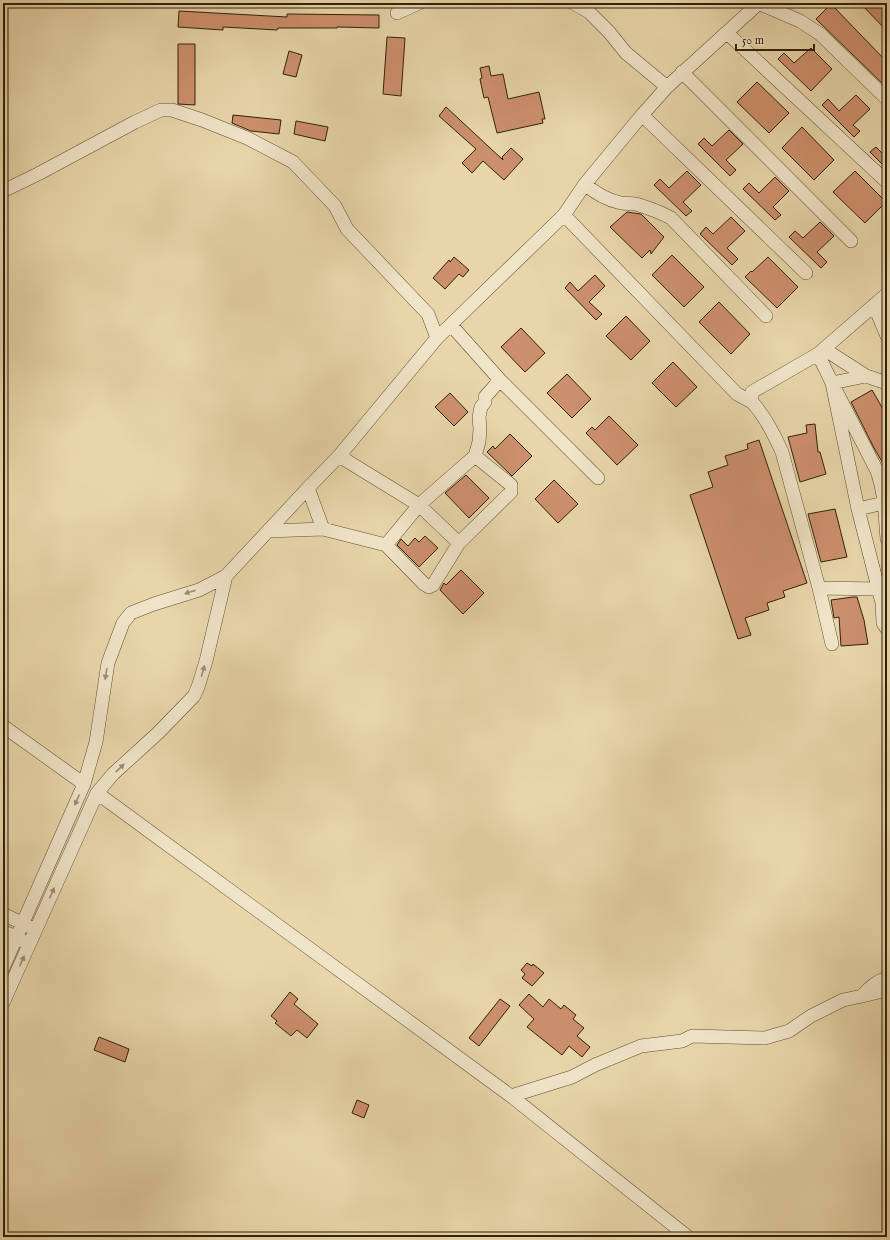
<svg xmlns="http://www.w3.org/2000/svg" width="890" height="1240" font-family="'IM FELL English',serif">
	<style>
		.building { fill: #cd906d; stroke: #30210b }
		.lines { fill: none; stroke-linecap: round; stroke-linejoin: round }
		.street-casing { stroke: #5e4e33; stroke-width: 14 }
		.street { stroke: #f0e4c8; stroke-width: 13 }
		.oneway { fill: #9a8c73 }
	</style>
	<rect width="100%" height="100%" fill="#e8d6aa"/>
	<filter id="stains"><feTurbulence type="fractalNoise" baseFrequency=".005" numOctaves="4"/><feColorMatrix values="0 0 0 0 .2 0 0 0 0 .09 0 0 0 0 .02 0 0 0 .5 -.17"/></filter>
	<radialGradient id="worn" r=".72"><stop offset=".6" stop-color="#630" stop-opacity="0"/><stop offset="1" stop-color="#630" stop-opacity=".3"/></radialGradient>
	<path class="building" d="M860,3h27v28z
		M831,4l56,58v26l-71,-69z
		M179,11l108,6v-3l92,1v13l-42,-1v1h-59l-1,2 -54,-3v3l-45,-3z
		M387,37l18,1 -4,58 -18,-2z
		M178,44h17v61l-17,-1z
		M811,48l21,21 -21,22 -33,-32 6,-6 10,10z
		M289,51l13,4 -6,22 -13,-3z
		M489,66l2,10 12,-2 5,25 31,-7 6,27h-3l1,4 -46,10 -9,-36 -4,1 -4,-19 2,-1 -2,-10z
		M757,82l32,31 -20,20 -32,-31z
		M856,95l14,14 -17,16 7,6 -6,6 -32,-32 6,-6 11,12z
		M446,107l57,53 -1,-3 9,-9 12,11 -19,21 -21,-19 -11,12 -10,-10 14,-14 -37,-33z
		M233,115l48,5 -2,14 -28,-3 -19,-8z
		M296,121l32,6 -3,14 -31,-7z
		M802,127l32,33 -20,20 -32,-32z
		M729,130l14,14 -17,16 10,10 -6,6 -32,-32 6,-6 8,8z
		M876,147l11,11v11l-17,-17z
		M687,171l14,14 -18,17 9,9 -6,5 -32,-31 6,-6 9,9z
		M855,171l31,31 -21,21 -32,-31z
		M775,177l14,14 -16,16 8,8 -6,5 -32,-31 6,-6 10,10z
		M627,212l14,2 23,23 -13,17 -1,-4 -8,8 -32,-31z
		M731,217l14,14 -18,17 11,11 -6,6 -32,-31 6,-7 7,7z
		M820,222l14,14 -17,16 10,10 -6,6 -32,-31 6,-6 8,7z
		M672,255l32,32 -20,20 -32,-32z
		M454,257l15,13 -6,7 -4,-3 -14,15 -12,-11 16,-18 1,2z
		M768,257l30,30 -21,21 -32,-31 6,-6 1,1z
		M595,275l10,11 -16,16 13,12 -6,6 -31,-32 5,-6 8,9z
		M719,302l31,32 -19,20 -32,-32z
		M626,316l24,25 -19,19 -25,-24z
		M521,328l24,25 -20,19 -24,-25z
		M673,362l24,25 -21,20 -24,-24z
		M567,374l24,25 -19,19 -25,-25z
		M872,390l15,26v54l-13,-22 -23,-46z
		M450,393l18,19 -14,14 -19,-19z
		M609,416l29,29 -21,20 -31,-32 6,-6 3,3z
		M815,424l3,28h2l6,22 -26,8 -12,-45 19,-4 -1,-8z
		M510,434l22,22 -20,20 -25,-24 6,-6 2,3z
		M759,440l48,143 -24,8 2,6 -18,6 2,7 -24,8 6,17 -13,4 -48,-144 23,-8 -5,-15 20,-7 -3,-9 23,-7 -1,-5z
		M466,475l23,23 -20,20 -24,-25z
		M554,480l24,24 -20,19 -23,-24z
		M835,509l12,48 -26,5 -13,-48z
		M425,536l13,12 -19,19 -22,-22 4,-6 7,7 7,-8 4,4z
		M461,570l23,23 -21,21 -23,-24 4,-7 2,2z
		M853,597h4l7,23 4,24 -27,2 -2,-29 -5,1 -3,-18z
		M527,963l5,3 1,-2 11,9 -12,13 -10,-8 3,-4 -4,-4z
		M290,992l8,7 -4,5 24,20 -11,14 -10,-8 -6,6 -16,-13 2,-2 -6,-5z
		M529,994l14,13 6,-8 12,10 3,-4 12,10 -3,4 11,9 -7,8 13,11 -8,10 -13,-11 -7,9 -35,-28 7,-8 -15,-14z
		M500,999l10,7 -31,40 -10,-8z
		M99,1037l30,12 -4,13 -31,-12z
		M357,1100l12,5 -5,13 -12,-5z"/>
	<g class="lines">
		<g class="street-casing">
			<path id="street" d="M573,3l16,9 20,20 17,21 41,34
				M758,3l42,18 20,13 67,65
				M397,13l22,-10
				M727,33l160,149
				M682,72l169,169
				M642,115l164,158
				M585,184c10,9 22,16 36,19 5,1 10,0 15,1 13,4 24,8 35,14l95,98
				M3,191l35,-17 97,-52 26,-12h11l30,10 45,18 46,24 42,44 12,23 81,85 9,24
				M564,215l173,179 15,8v-10l66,-38 69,-60
				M874,305l13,31
				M451,325l49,55 98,98
				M824,349l42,27 21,7
				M818,354l14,29 26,126 24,94 1,20 4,6
				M866,376l-34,7 45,88c8,22 8,45 10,68
				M752,402c13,14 22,32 30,50l37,136 13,56
				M339,456l80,49 40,38
				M475,456l4,-14 1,-13 -1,-12 2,-10 4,-5v-5l15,-17
				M308,488l15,41
				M858,509l26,-6
				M268,531l55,-2 63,16 38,39 5,3 4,-2 26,-42 52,-51v-7l-36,-29 -56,49 -33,40
				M819,588l59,1
				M3,726l81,58
				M97,793l414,303 177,141
				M3,914l27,13
				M3,931l20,10
				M3,968l81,-184 12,-42 12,-79 15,-40 8,-10 23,-9 45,-14 27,-14 82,-88 31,-32 98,-118 127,-123 21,-31 57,-69 25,-28 92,-84
				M862,996l25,-6
				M3,1003l94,-210 16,-19 45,-41 36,-37 4,-9 8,-26 20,-85
				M511,1096l61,-19 23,-12 46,-19 41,-5 10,-5 73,2 24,-7 22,-15 32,-16 19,-4c6,-7 15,-15 25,-18"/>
		</g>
		<use href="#street" class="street"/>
	</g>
	<defs><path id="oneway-solid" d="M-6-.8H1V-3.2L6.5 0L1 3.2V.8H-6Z"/></defs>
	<g class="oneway">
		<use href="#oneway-solid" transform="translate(190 592) rotate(163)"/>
		<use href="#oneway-solid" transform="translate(203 671) rotate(-74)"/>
		<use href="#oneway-solid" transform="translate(106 674) rotate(99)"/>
		<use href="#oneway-solid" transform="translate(120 768) rotate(-43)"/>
		<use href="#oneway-solid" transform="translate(77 800) rotate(114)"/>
		<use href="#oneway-solid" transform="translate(52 893) rotate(-66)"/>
		<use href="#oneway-solid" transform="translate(22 961) rotate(-66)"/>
	</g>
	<rect width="890" height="1240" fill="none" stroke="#e8d6aa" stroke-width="16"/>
	<rect x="4" y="4" width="882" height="1232" fill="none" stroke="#30210b" stroke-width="2"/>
	<rect x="8" y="8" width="874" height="1224" fill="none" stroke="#30210b"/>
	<path d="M736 44v6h78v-6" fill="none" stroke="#30210b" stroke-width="2"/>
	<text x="742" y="44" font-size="12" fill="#30210b" stroke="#f0e4c8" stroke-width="3" paint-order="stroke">50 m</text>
	<rect width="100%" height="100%" filter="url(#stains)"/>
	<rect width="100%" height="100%" fill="url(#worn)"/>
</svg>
